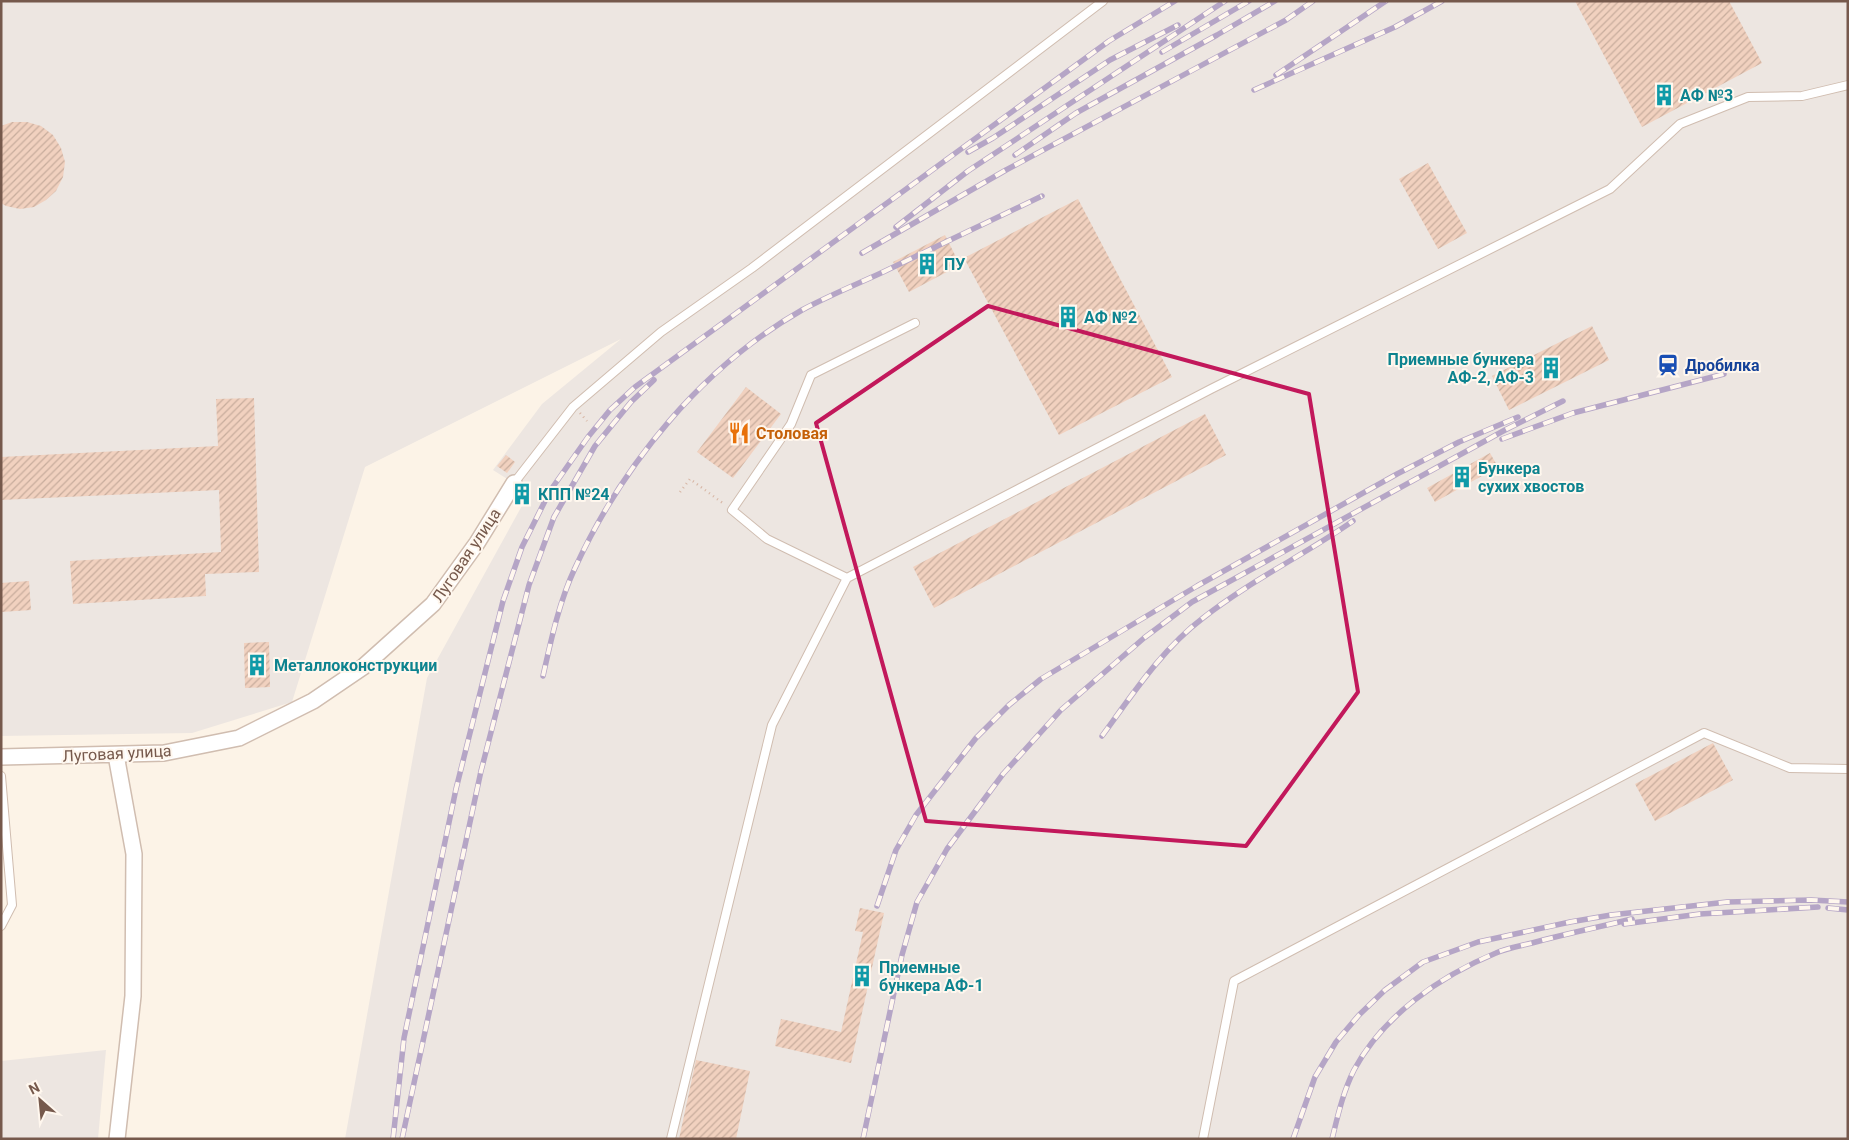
<svg xmlns="http://www.w3.org/2000/svg" width="1849" height="1140" font-family="Roboto,sans-serif">
	<style>
		.industrial { fill: #ede6e1 }
		.building { fill: url(#building-hatch) }
		.lines { fill: none; stroke-linecap: round; stroke-linejoin: round }
		.service-casing { stroke: #d0bdb0; stroke-width: 10 }
		.minor-casing { stroke: #d0bdb0; stroke-width: 18 }
		.path { stroke: #d6b4a2; stroke-width: 2.5; stroke-dasharray: 1 4; stroke-linecap: butt }
		.service { stroke: #fff; stroke-width: 8 }
		.minor { stroke: #fff; stroke-width: 15 }
		.rail-casing { stroke: #b5a5c6; stroke-width: 5.5 }
		.rail { stroke: #fff7ee; stroke-width: 4; stroke-dasharray: 11; stroke-linecap: butt }
		.marked { fill: none; stroke: #c2185b; stroke-width: 4; stroke-linejoin: round }
		.labels { text-anchor: middle; stroke-width: 4; stroke-linejoin: round; paint-order: stroke }
		.culture-label { font-size: 16px; font-weight: bold; fill: #0d838f; stroke: #fff7ee; text-anchor: start }
		.transit-label { font-size: 16px; font-weight: bold; fill: #164399; stroke: #fff7ee; text-anchor: start }
		.food-label { font-size: 16px; font-weight: bold; fill: #c56008; stroke: #fff7ee; text-anchor: start }
		.street-label { font-size: 16px; fill: #76594c; stroke: #fff7ee }
	</style>
	<defs>
		<pattern id="building-hatch" width="6" height="6" patternUnits="userSpaceOnUse" patternTransform="scale(1.25)"><rect width="6" height="6" fill="#f1d1bf"/><path d="M-1 1l2-2M0 6l6-6M5 7l2-2" fill="none" stroke="#c8ad9d"/></pattern>
	</defs>
	<rect width="100%" height="100%" fill="#fcf3e7"/>
	<path class="industrial" d="M1,1h1847v1138h-1503l82,-461 102,-185 -36,-23 49,-66 79,-65 -256,128 -73,235 -100,31 -191,3z
		M106,1050l-8,89h-97v-78z"/>
	<path class="building" d="M1575,1h154l33,62 -120,64z
		M12,122h15l14,4 12,9 8,13 4,14 -2,15 -7,14 -10,9 -12,7 -14,2 -14,-3 -5,-3v-77z
		M1428,163l39,70 -29,16 -39,-70z
		M1078,199l94,178 -113,58 -95,-177z
		M945,235l15,30 -51,27 -16,-30z
		M1592,326l17,34 -100,50 -17,-34z
		M746,387l35,27 -48,64 -36,-26z
		M254,398l5,174 -54,2 1,22 -133,8 -3,-43 151,-9 -2,-62 -218,10v-43l217,-11 -2,-47z
		M1205,414l21,41 -292,153 -21,-41z
		M1490,453l8,14 -63,35 -8,-14z
		M506,455l9,7 -8,11 -10,-7z
		M29,581l2,29 -30,2v-29z
		M269,642l1,45 -25,1 -1,-45z
		M1713,743l20,37 -78,41 -20,-37z
		M860,908l24,5 -33,150 -76,-17 6,-27 60,13 22,-100 -8,-1z
		M696,1060l54,11 -14,68h-57z"/>
	<g class="lines">
		<g class="service-casing">
			<path id="service" d="M915,323l-104,52 -20,49 -59,86 35,29 80,39 364,-189 399,-200 70,-65 68,-27 54,-1 46,-11
				M514,483l59,-76 88,-75 91,-64 351,-267
				M1,776l11,129 -11,21
				M671,1139l101,-414 75,-147
				M1203,1139l31,-158 470,-248 86,35 58,1"/>
		</g>
		<g class="minor-casing">
			<path id="minor" d="M116,755l18,99 -1,142 -16,143
				M1,757l163,-4 75,-15 74,-37 50,-34 70,-63 44,-61 37,-60"/>
		</g>
		<path class="path" d="M580,413l7,8
			M680,492l10,-13 34,25"/>
		<use href="#service" class="service"/>
		<use href="#minor" class="minor"/>
		<g class="rail-casing">
			<path id="rail" d="M1162,52l87,-51
				M1276,75l110,-74
				M1254,90l141,-63 47,-26
				M968,152l25,-14 117,-78 68,-35
				M1015,155l61,-42 141,-78 58,-34
				M896,227l72,-56 257,-170
				M862,253l144,-83 280,-150 27,-19
				M1502,439l71,-26 151,-39
				M543,676c8,-36 16,-74 32,-108 48,-104 127,-201 227,-258 26,-14 53,-25 79,-37 54,-26 107,-51 161,-77
				M1102,736c30,-41 60,-87 101,-118 47,-37 101,-63 150,-97
				M877,906l19,-56 20,-35 60,-77 33,-33 32,-26 156,-93 200,-112 62,-32 59,-25
				M1828,908l20,2
				M1624,924l76,-10 118,-7
				M393,1139l11,-101 52,-249 47,-188 19,-54 28,-56 38,-54 22,-27 25,-23 474,-346 66,-40
				M402,1139l79,-368 48,-186 25,-68 41,-71 36,-44 23,-22
				M863,1139l39,-184 15,-53 30,-53 56,-75 58,-64 83,-72 48,-36 313,-172 58,-29
				M1293,1139l22,-62 21,-35 23,-27 26,-25 38,-28 55,-20 92,-20 41,-7 116,-13 84,-2 37,2
				M1332,1139c6,-24 11,-47 22,-69 29,-54 86,-94 142,-117 11,-5 24,-7 36,-10 33,-9 67,-16 100,-24"/>
		</g>
		<use href="#rail" class="rail"/>
	</g>
	<path class="marked" d="M988,306l321,88 49,298 -112,154 -320,-25 -110,-398z"/>
	<defs>
		<g id="building-bare" transform="scale(1.725)"><path d="M-4-6H4V6H1V3H-1V6H-4ZM-2.5-4.3h1.7v1.8h-1.7ZM.8-4.3h1.7v1.8H.8ZM-2.5-1h1.7V.8h-1.7ZM.8-1h1.7V.8H.8Z" fill="#0f9aa8" stroke="#fff7ee" stroke-width="2.5" paint-order="stroke"/></g>
		<g id="station-bare" transform="scale(1.725)"><path d="M-3-6H3Q5-6 5-4V2Q5 4 3 4L4.5 6H3L1.5 4h-3L-3 6H-4.5L-3 4Q-5 4-5 2V-4Q-5-6-3-6ZM-3.5-4v3h7v-3ZM-3.5 1v1.5H-2V1ZM2 1v1.5H3.5V1Z" fill="#1a4fb4" stroke="#fff7ee" stroke-width="2.5" paint-order="stroke"/></g>
		<g id="restaurant-bare" transform="scale(1.725)"><path d="M-5-6h1v4h1v-4h1v4h1v-4h1v5L-1.5 .5V6h-2V.5L-5-1ZM5-6V6H3V1.5H1.5Q1.5-4 5-6Z" fill="#e8710a" stroke="#fff7ee" stroke-width="2.5" paint-order="stroke"/></g>
	</defs>
	<g fill-rule="evenodd">
		<use href="#building-bare" x="1664" y="95"/>
		<use href="#building-bare" x="927" y="264"/>
		<use href="#building-bare" x="1068" y="317"/>
		<use href="#station-bare" x="1668" y="365"/>
		<use href="#building-bare" x="1551" y="368"/>
		<use href="#restaurant-bare" x="739" y="433"/>
		<use href="#building-bare" x="1462" y="477"/>
		<use href="#building-bare" x="522" y="494"/>
		<use href="#building-bare" x="257" y="665"/>
		<use href="#building-bare" x="862" y="976"/>
	</g>
	<g class="labels">
		<g class="culture-label">
			<text x="1680" y="101">АФ №3</text>
			<text x="944" y="270">ПУ</text>
			<text x="1084" y="323">АФ №2</text>
			<text x="1534" y="365" text-anchor="end">Приемные бункера<tspan x="1534" dy="18">АФ-2, АФ-3</tspan></text>
			<text x="1478" y="474">Бункера<tspan x="1478" dy="18">сухих хвостов</tspan></text>
			<text x="538" y="500">КПП №24</text>
			<text x="274" y="671">Металлоконструкции</text>
			<text x="879" y="973">Приемные<tspan x="879" dy="18">бункера АФ-1</tspan></text>
		</g>
		<g class="transit-label">
			<text x="1685" y="371">Дробилка</text>
		</g>
		<g class="food-label">
			<text x="756" y="439">Столовая</text>
		</g>
		<g class="street-label">
			<text transform="translate(466 555) rotate(-56)" y="6">Луговая улица</text>
			<text transform="translate(117 753) rotate(-3)" y="6">Луговая улица</text>
		</g>
	</g>
	<rect width="1849" height="1140" fill="none" stroke="#76594c" stroke-width="5"/>
	<g transform="translate(40 1100) rotate(333)" stroke="#fff7ee" stroke-width="4" paint-order="stroke">
	<path d="M0-4L9 19L0 12L-9 19Z" fill="#76594c"/>
	<text y="-8" font-size="14" font-weight="bold" text-anchor="middle" fill="#76594c">N</text>
	</g>
</svg>
